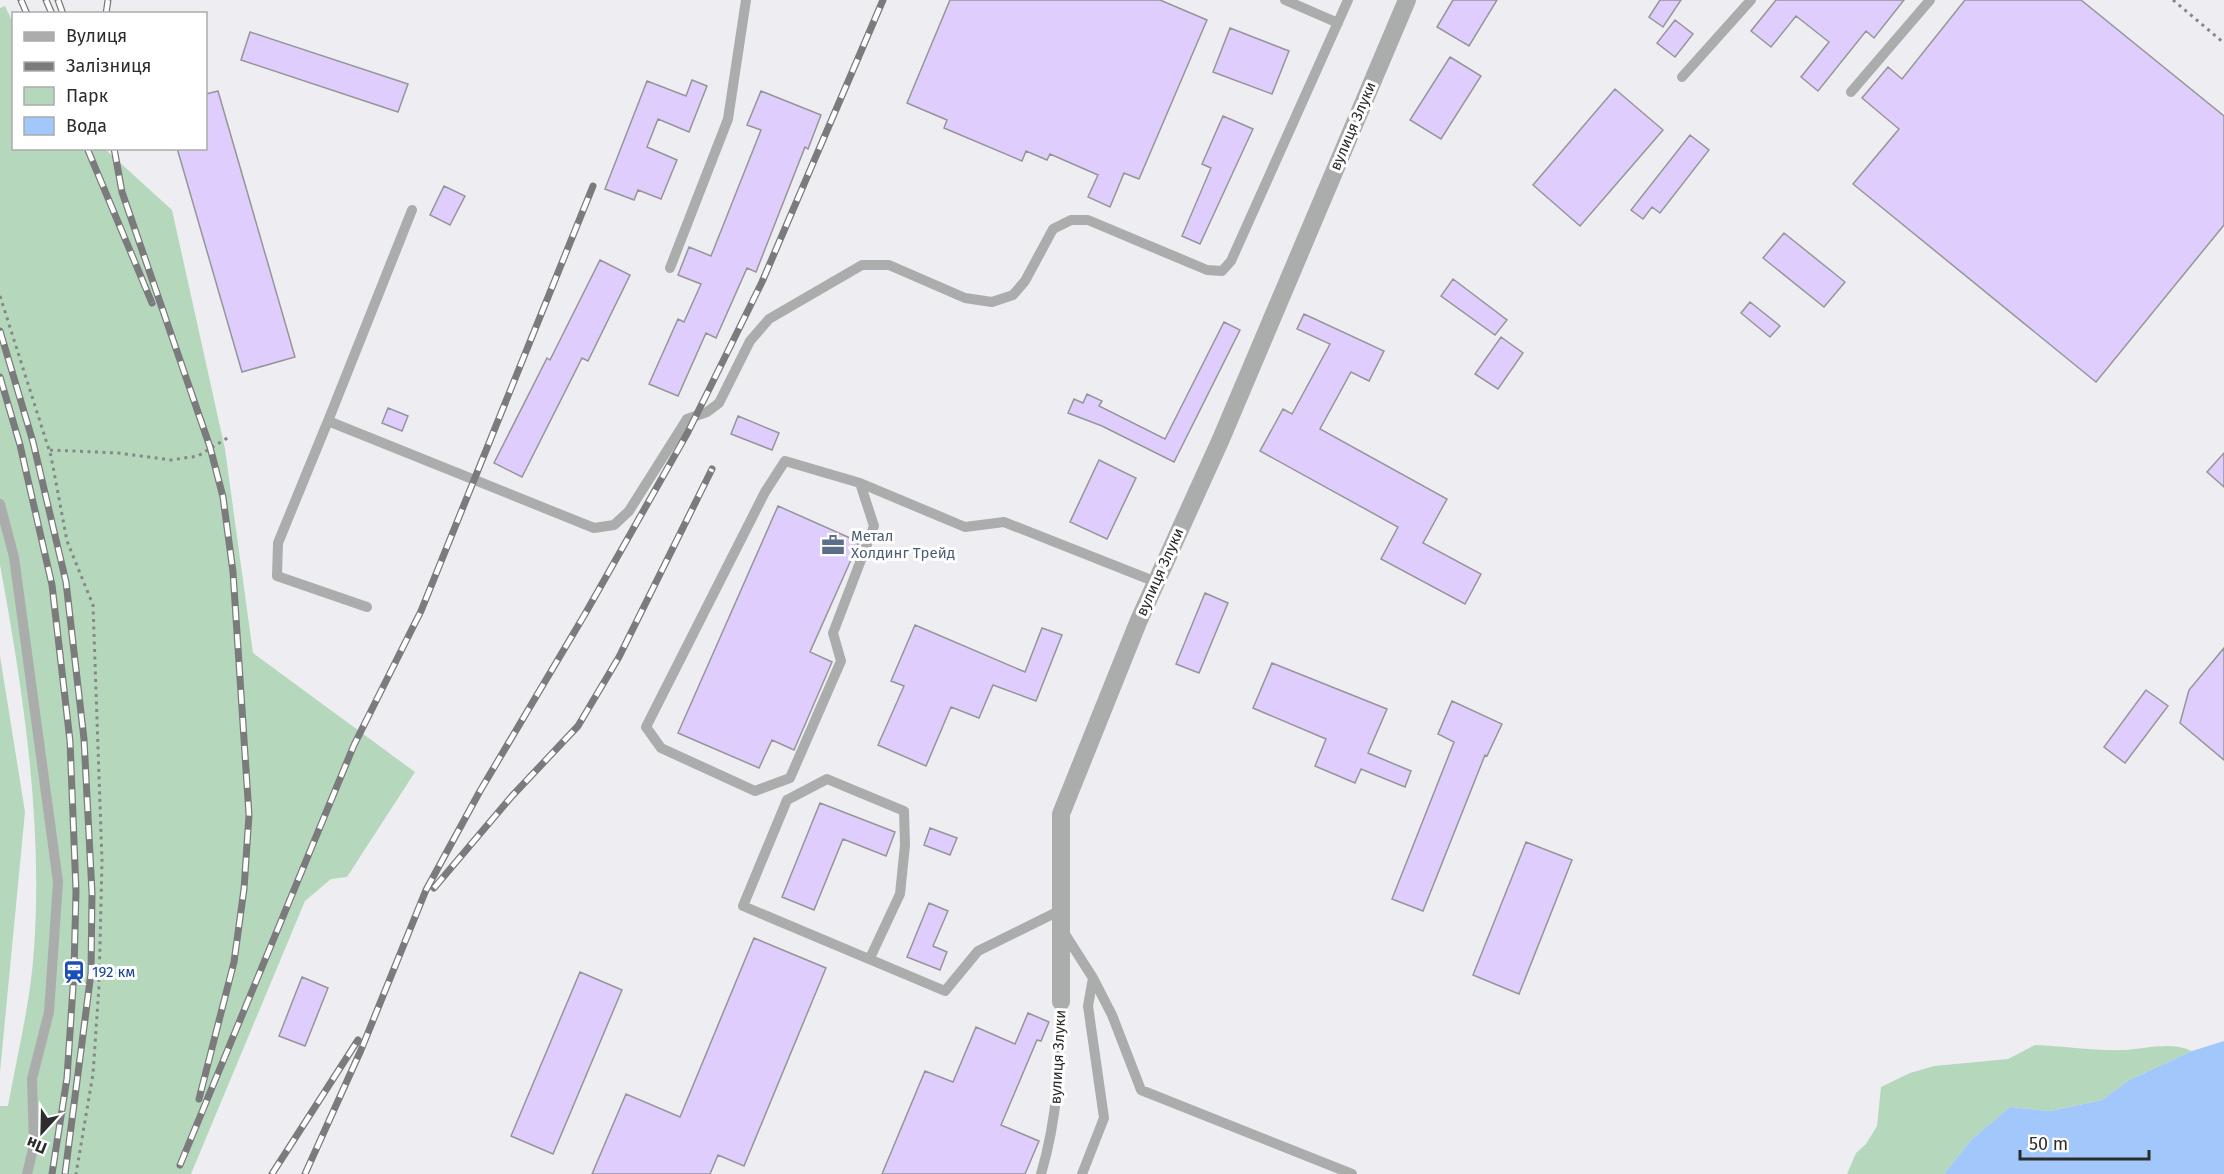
<svg xmlns="http://www.w3.org/2000/svg" width="2224" height="1174" font-family="'Fira Sans',sans-serif">
	<style>
		.green { fill: #b5d8bc }
		.water { fill: #a2c7fb }
		.building { fill: #dfcefd; stroke: #969598; stroke-width: 1.5 }
		.lines { fill: none; stroke-linecap: round; stroke-linejoin: round }
		.path { stroke: #878789; stroke-width: 3; stroke-dasharray: 3 4.5; stroke-linecap: butt }
		.service { stroke: #abadac; stroke-width: 10 }
		.minor { stroke: #abadac; stroke-width: 18 }
		.rail-casing { stroke: #7b7b7d; stroke-width: 7 }
		.rail { stroke: #fff; stroke-width: 4.5; stroke-dasharray: 14; stroke-linecap: butt }
		.labels { text-anchor: middle; stroke-width: 6; stroke-linejoin: round; paint-order: stroke }
		.street-label { font-size: 15px; fill: #2c2c2d; stroke: #fff }
		.service-label { font-size: 15px; fill: #4e5e75; stroke: #fff; text-anchor: start }
		.transit-label { font-size: 15px; fill: #164399; stroke: #fff; text-anchor: start }
	</style>
	<rect width="100%" height="100%" fill="#eeeef2"/>
	<path class="green" d="M5,6l8,17 1,125 91,1 67,61 53,239 28,204 162,119 -68,105 -16,2 -26,22 -114,273h-191v-68h8c9,-50 23,-107 26,-157 9,-128 -11,-259 -34,-384v-557z
		M0,656l25,156 -25,260z
		M2035,1045c29,1 60,6 88,5 24,-1 46,-9 69,1l-63,29 -27,20 -52,11 -40,-4 -39,33 -27,34h-97l9,-21 10,-9 11,-18 4,-39 29,-14 24,-7 74,-7z"/>
	<path class="water" d="M2224,1041v133h-280l27,-34 39,-33 40,4 52,-11 27,-20 63,-29z"/>
	<path class="building" d="M950,0h210l47,20 -68,159 -15,-6 -14,34 -22,-10 10,-22 -48,-21 -3,6 -21,-9 -4,10 -78,-33 3,-8 -40,-17z
		M1453,0h44l-28,46 -32,-19z
		M1660,0h21l-18,27 -14,-10z
		M1776,0h128l-30,38 -8,-7 -48,60 -17,-14 28,-35 -33,-26 -25,31 -20,-16z
		M1965,0h116l143,116v109l-128,157 -243,-198 46,-55 -37,-31 26,-31 14,12z
		M1675,20l18,14 -18,23 -18,-14z
		M1230,28l59,23 -17,43 -59,-22z
		M250,32l158,52 -10,28 -157,-52z
		M1450,57l31,19 -40,63 -31,-19z
		M692,80l15,6 -18,46 -31,-13 -11,28 30,13 -16,39 -23,-9 -4,10 -29,-11 42,-108 39,15z
		M1615,89l48,41 -83,96 -47,-41z
		M218,91l77,266 -53,15 -65,-224h29v-54z
		M761,91l60,24 -13,34 -3,-2 -49,125 -9,-4 -31,70 -10,-5 -28,63 -29,-12 29,-65 6,3 17,-38 -23,-9 11,-28 22,9 50,-126 -14,-5z
		M1223,116l30,13 -53,115 -18,-8 29,-68 -9,-4z
		M1690,135l19,15 -49,63 -8,-6 -9,12 -12,-9z
		M444,186l21,10 -15,29 -20,-10z
		M1784,233l61,49 -21,25 -61,-49z
		M600,260l30,15 -42,86 -6,-3 -60,119 -28,-14 53,-105 3,2z
		M1453,279l54,41 -12,15 -54,-39z
		M1750,302l30,24 -10,11 -29,-24z
		M1304,314l80,37 -15,30 -18,-9 -31,57 127,70 -24,44 58,31 -16,30 -84,-45 17,-32 -138,-76 23,-42 9,5 38,-70 -33,-15z
		M1224,322l16,8 -66,132 -72,-36 -34,-13 6,-14 9,4 4,-9 15,7 -3,5 66,33z
		M1501,337l22,16 -25,36 -23,-15z
		M388,408l20,8 -6,15 -20,-8z
		M738,416l41,17 -7,17 -41,-16z
		M2224,453v34l-17,-15z
		M1099,460l37,18 -29,61 -37,-17z
		M778,506l81,36 -49,110 22,10 -38,88 -22,-10 -13,28 -81,-35z
		M1205,593l23,10 -29,70 -23,-9z
		M915,625l110,47 17,-44 20,7 -26,66 -43,-16 -14,33 -28,-11 -25,59 -48,-21 26,-59 -13,-5z
		M2224,648v112l-44,-37 9,-33z
		M1272,663l115,46 -19,44 43,18 -6,16 -44,-18 -6,14 -40,-17 11,-27 -73,-31z
		M2146,690l22,16 -43,57 -21,-16z
		M1452,701l50,23 -15,32 -2,-1 -62,156 -31,-12 62,-157 -16,-8z
		M820,803l75,29 -9,24 -43,-17 -29,71 -32,-13z
		M930,828l27,10 -7,17 -26,-10z
		M1526,842l46,18 -53,134 -46,-19z
		M929,903l19,8 -15,35 14,6 -7,18 -33,-13z
		M754,938l72,30 -82,198 -26,-11 -8,19h-118l34,-80 54,23z
		M580,972l42,18 -69,164 -42,-18z
		M302,977l26,11 -23,58 -26,-10z
		M1028,1013l21,9 -8,19 -4,-1 -36,85 38,16 -14,33h-143l43,-103 28,11 23,-55 39,17z"/>
	<g class="lines">
		<path class="path" d="M2173,0l51,43
			M0,296l51,160 16,85 26,64 9,256 -3,125 -6,88 -17,100
			M50,450l68,3 53,7 27,-4 31,-19"/>
		<path class="service" d="M1285,0l53,23
			M1682,77l69,-77
			M1851,92l79,-92
			M412,210l-84,211 266,107 20,-3 15,-14 58,-92 20,-7 12,-9 31,-62 19,-22 93,-54h27l76,33 27,4 21,-7 12,-14 28,-52 18,-9h17l119,50 15,1 9,-10 117,-261
			M670,268l58,-149 18,-119
			M328,421l-50,122 -1,33 90,31
			M860,483l14,43 -41,107 8,28 -51,117 -35,13 -94,-43 -15,-21 119,-235 20,-31 75,22 105,44 39,-5 152,60
			M0,504l14,53 44,325 -9,130 -17,67 2,66 -7,29
			M1063,931l30,47 -5,28 16,112 -22,56
			M870,958l30,-64 5,-49 -1,-34 -77,-32 -40,21 -44,106 202,85 33,-40 83,-41
			M1093,978l19,37 29,75 211,84
			M1041,1174c17,-57 19,-113 20,-172"/>
		<path class="minor" d="M1061,1002v-188l78,-194 82,-181 186,-439"/>
		<g class="rail-casing">
			<path id="rail" d="M21,0l6,14
				M46,0l6,14
				M58,0l5,14
				M106,14l2,-14
				M87,148l65,155
				M114,148l8,44 88,255 13,50 10,75 16,243 -5,74 -10,73 -35,137
				M0,331l33,111 33,140 18,157 8,154 -1,80 -26,201
				M0,377l20,68 32,140 18,156 6,150 -2,81 -7,106 -15,96
				M434,888l78,-92 66,-70 41,-69 93,-188
				M180,1165l174,-420 67,-134 172,-425
				M272,1174l86,-134
				M305,1174l56,-124 65,-160 54,-99 105,-177 103,-182 74,-150 121,-282"/>
		</g>
		<use href="#rail" class="rail"/>
	</g>
	<defs>
		<g id="office-bare" transform="scale(1.8)"><path d="M-6-3h4V-5.5h4V-3h4V5H-6ZM-1-4.5V-3h2v-1.5ZM-6 0V1H6V0Z" fill="#5c6f8a" stroke="#fff" stroke-width="2.5" paint-order="stroke"/></g>
		<g id="station-bare" transform="scale(1.8)"><path d="M-3-6H3Q5-6 5-4V2Q5 4 3 4L4.5 6H3L1.5 4h-3L-3 6H-4.5L-3 4Q-5 4-5 2V-4Q-5-6-3-6ZM-3.5-4v3h7v-3ZM-3.5 1v1.5H-2V1ZM2 1v1.5H3.5V1Z" fill="#1a4fb4" stroke="#fff" stroke-width="2.5" paint-order="stroke"/></g>
	</defs>
	<g fill-rule="evenodd">
		<use href="#office-bare" x="833" y="545"/>
		<use href="#station-bare" x="74" y="972"/>
	</g>
	<g class="labels">
		<g class="street-label">
			<text transform="translate(1353 126) rotate(-67)" y="5">вулиця Злуки</text>
			<text transform="translate(1160 572) rotate(-66)" y="5">вулиця Злуки</text>
			<text transform="translate(1058 1057) rotate(-87)" y="5">вулиця Злуки</text>
		</g>
		<g class="service-label">
			<text x="851" y="541">Метал<tspan x="851" dy="17">Холдинг Трейд</tspan></text>
		</g>
		<g class="transit-label">
			<text x="92" y="977">192 км</text>
		</g>
	</g>
	<rect x="12" y="12" width="195" height="138" fill="#ffffff" stroke="#ababab" stroke-width="1.5"/>
	<rect x="24" y="32" width="30" height="9" fill="#abadac" stroke="#ababab" stroke-width="1.5"/>
	<text x="66" y="42" font-size="18" fill="#2c2c2d">Вулиця</text>
	<rect x="24" y="62" width="30" height="9" fill="#7b7b7d" stroke="#ababab" stroke-width="1.5"/>
	<text x="66" y="72" font-size="18" fill="#2c2c2d">Залізниця</text>
	<rect x="24" y="87" width="30" height="18" fill="#b5d8bc" stroke="#ababab" stroke-width="1.5"/>
	<text x="66" y="102" font-size="18" fill="#2c2c2d">Парк</text>
	<rect x="24" y="117" width="30" height="18" fill="#a2c7fb" stroke="#ababab" stroke-width="1.5"/>
	<text x="66" y="132" font-size="18" fill="#2c2c2d">Вода</text>
	<g transform="translate(42 1132) rotate(202)" stroke="#ffffff" stroke-width="4.5" paint-order="stroke">
	<path d="M0-4.5L10 22L0 15L-10 22Z" fill="#2c2c2d"/>
	<text y="-9" font-size="16" font-weight="bold" text-anchor="middle" fill="#2c2c2d">Пн</text>
	</g>
	<path d="M2020 1150v9h129v-9" fill="none" stroke="#2c2c2d" stroke-width="3"/>
	<text x="2029" y="1150" font-size="18" fill="#2c2c2d" stroke="#ffffff" stroke-width="4.5" paint-order="stroke">50 m</text>
</svg>
